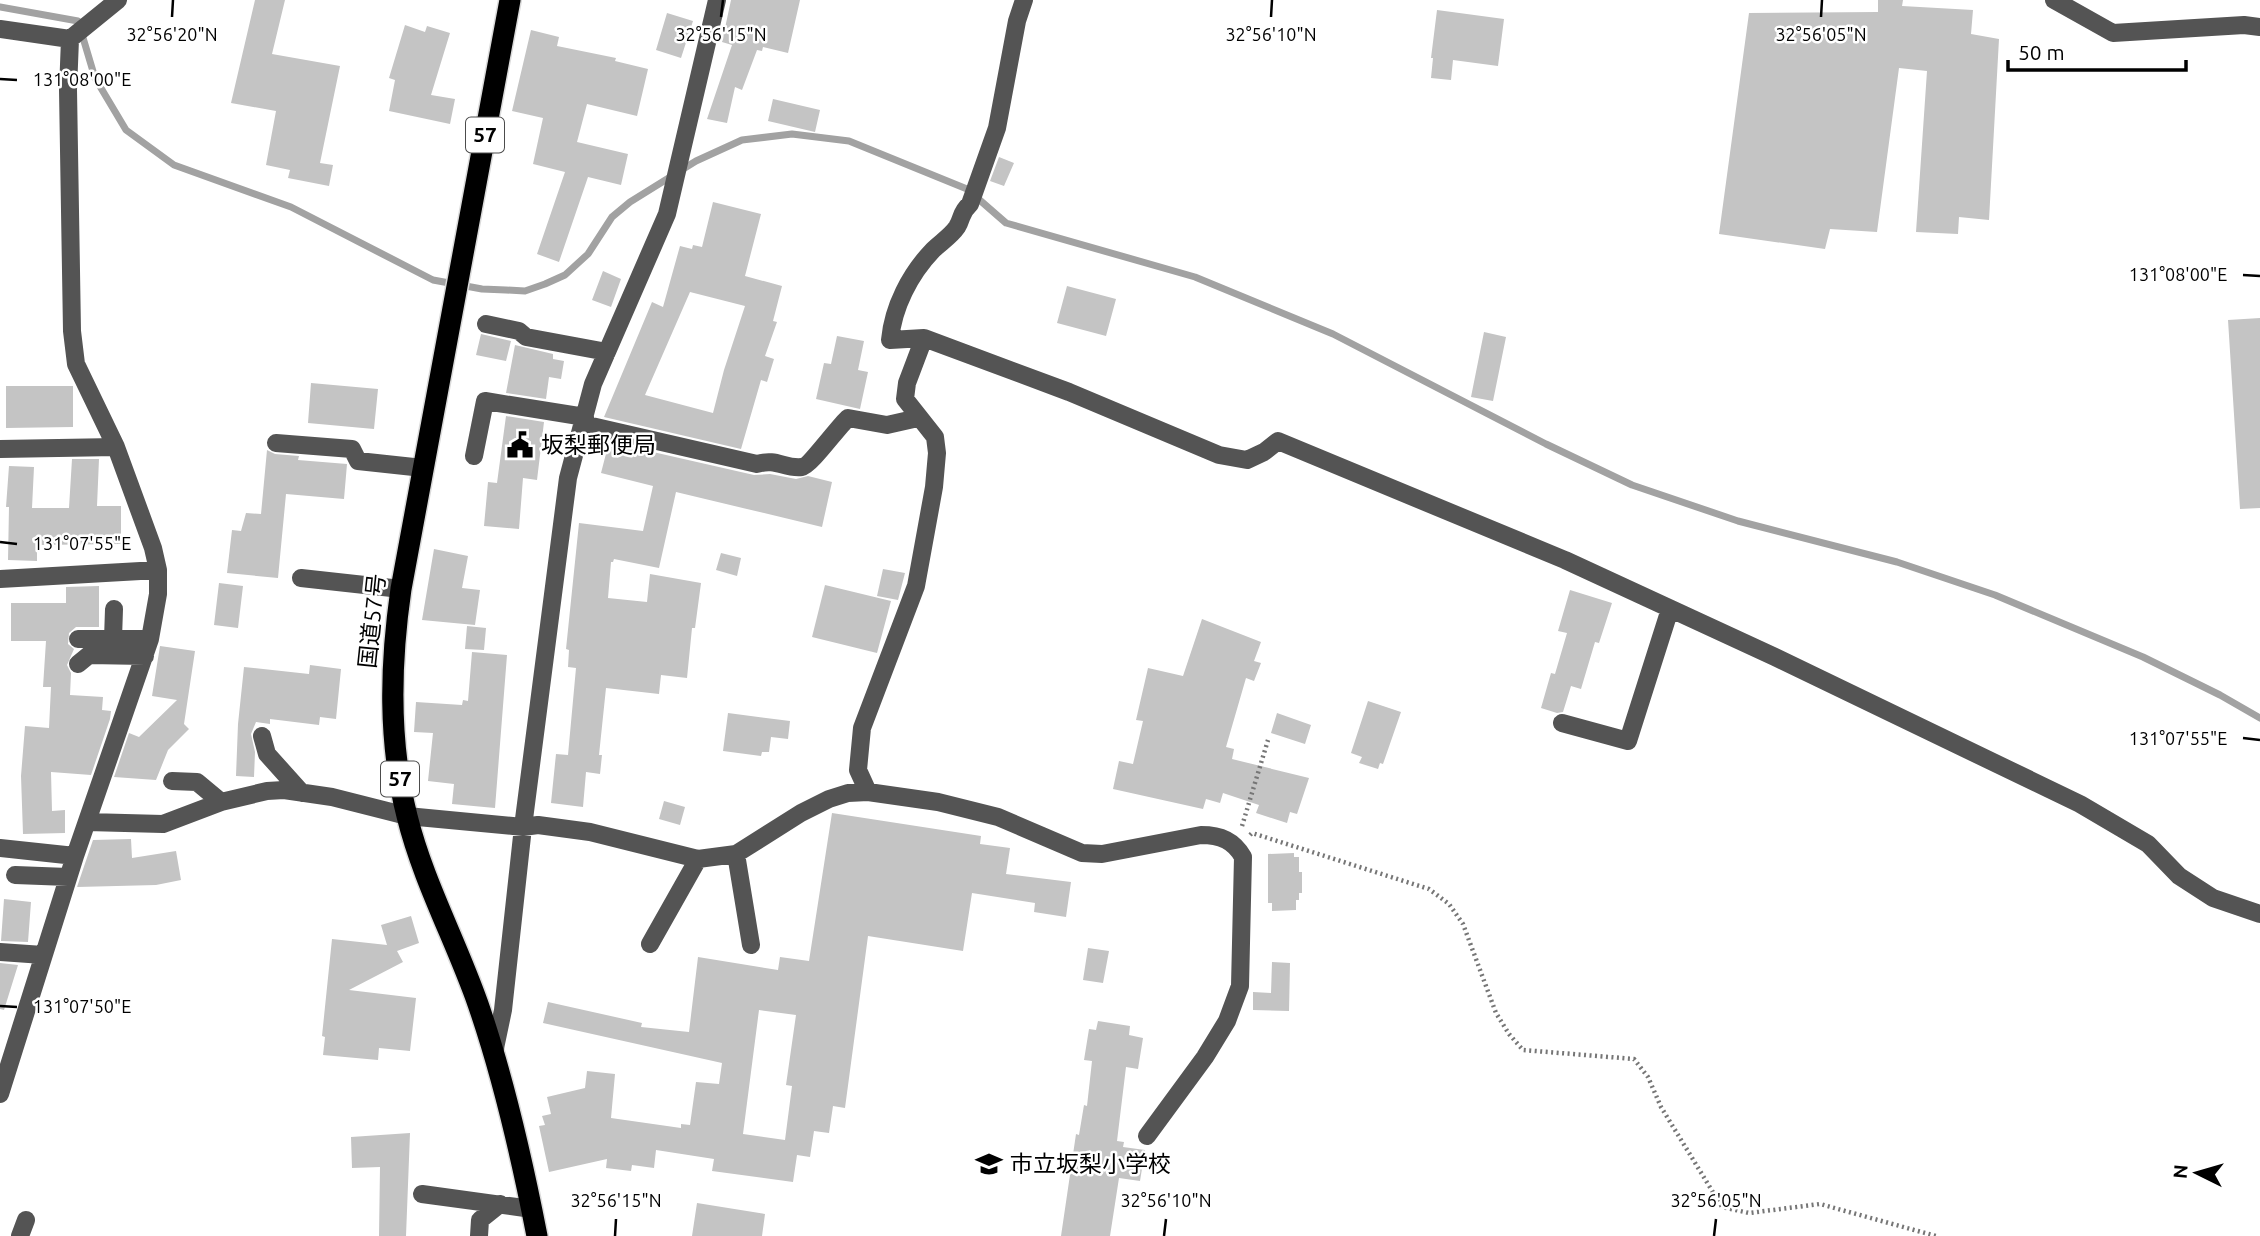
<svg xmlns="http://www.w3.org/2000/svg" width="2260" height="1236" font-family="Ubuntu,'Noto Sans JP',sans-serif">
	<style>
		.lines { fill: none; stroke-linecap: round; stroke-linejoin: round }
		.stream { stroke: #a2a2a2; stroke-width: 7 }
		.building { fill: #c4c4c4; fill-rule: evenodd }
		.highway-casing { stroke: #dbdbdb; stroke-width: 24 }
		.path { stroke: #767676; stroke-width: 4.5; stroke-dasharray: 2 3.5; stroke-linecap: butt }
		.minor { stroke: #545454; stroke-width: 18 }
		.highway { stroke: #000; stroke-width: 21 }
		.ticks { fill: none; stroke: #000; stroke-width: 2.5 }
		.labels { text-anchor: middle; stroke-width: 5; stroke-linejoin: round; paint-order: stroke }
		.shield { fill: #fff; stroke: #4c4c4c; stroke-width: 2 }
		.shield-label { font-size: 21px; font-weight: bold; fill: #000 }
		.poi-label { font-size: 23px; fill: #000; stroke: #fff; text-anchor: start }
		.street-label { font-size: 23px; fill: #000; stroke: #fff }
		.ticks-label { font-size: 18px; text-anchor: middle; fill: #000; stroke: #fff; stroke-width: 5; stroke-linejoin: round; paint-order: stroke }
	</style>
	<rect width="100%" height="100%" fill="#fff"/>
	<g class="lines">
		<path class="stream" d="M0,7l78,14 17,57 31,52 48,35 117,42 142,73 49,9 24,1 19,1 20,-7 20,-9 23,-21 24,-37 18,-15 66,-41 46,-21 50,-6 57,7 118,48 39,34 189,54 138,57 213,110 86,41 106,36 159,41 98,33 148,62 77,38 40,23"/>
	</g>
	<path class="building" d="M255,0h30l-13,54 68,12 -20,97 13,2 -4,21 -41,-8 2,-8 -24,-5 10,-54 -45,-8z
		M731,0h69l-12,53 -25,-6 -1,4 -5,-1 -15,40 -7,-3 -8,36 -20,-4 25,-74 -10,-3z
		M1878,0h25l-1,6 71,4 -2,24 28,5 -10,181 -30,-3 -1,17 -42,-2 11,-161 -28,-3 -22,164 -47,-3 -5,20 -106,-15 30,-221 129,-1z
		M1437,10l67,9 -6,47 -45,-6 -2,20 -20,-2 2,-20h-2z
		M667,13l26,8 -12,37 -25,-8z
		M405,25l20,7 2,-6 23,7 -19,62 24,4 -5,25 -61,-13 6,-31 -6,-2z
		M531,30l28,7 -2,9 59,12 -1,3 33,8 -11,47 -50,-12 -10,38 51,12 -7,31 -33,-8 -29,85 -22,-8 28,-82 -32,-8 10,-46 -31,-7z
		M773,99l47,11 -5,22 -47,-11z
		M999,157l15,6 -10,23 -14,-5z
		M713,202l48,12 -16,62 37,10 -9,35 4,1 -12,34 9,3 -7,23 -6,-2 -20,69 -137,-32 48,-115 11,5 17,-61 12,3 1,-4 9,2zM690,292l55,14 -21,64 -11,43 -68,-18z
		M603,271l18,8 -10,28 -19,-7z
		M1067,286l49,13 -10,37 -49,-13z
		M2260,318v190l-20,1 -12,-189z
		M1484,332l22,5 -13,64 -22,-4z
		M481,334l30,7 -5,20 -30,-6z
		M837,336l27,5 -6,29 10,2 -8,37 -44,-10 8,-36 7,1z
		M515,345l38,9v5l11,2 -3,18 -12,-2 -3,22 -40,-6z
		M311,383l67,6 -4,40 -66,-6z
		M6,386h67v41l-67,1z
		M506,416l38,6 -7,58 -14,-2 -4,51 -35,-3 4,-44 9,1z
		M609,442l145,33 16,-1 26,5 12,-3 24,6 -10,45 -146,-35 -17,76 -45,-9 -1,3h-2l-3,36 39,4 3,-28 51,9 -6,45h-3l-5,50 -26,-3 -2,19 -53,-6 -7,67h3l-2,19 -14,-2 -3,35 -32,-4 5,-49 12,1 8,-87 -8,-1 1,-17 -3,-1 13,-126 64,8 10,-45 -52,-13z
		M267,450l8,4 24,2 -1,4 49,4 -3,35 -58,-5 -8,84 -51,-5 5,-43 9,1 5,-18 15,1z
		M72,459h27l-2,47h24v38l-84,1v16l-29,-1 1,-53h-3l3,-41 25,1 -2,41h37z
		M434,549l34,7 -6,32 18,2 -5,35 -53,-5z
		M721,553l20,5 -4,18 -21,-6z
		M883,569l22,4 -7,27 -21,-4z
		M219,583l24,3 -5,42 -24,-3z
		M825,585l66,16 -14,52 -65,-16z
		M99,586v41h-23l-7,6 -1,11 6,5 -7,16 4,8 -1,22 33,2 -1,13 9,1 -1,8 -19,56 -40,-3 1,39 13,-1v23l-42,1 -2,-58 4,-50 24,2 2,-41h-8l3,-46h-35v-38h55v-16z
		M1570,590l42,13 -13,40 -4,-1 -14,47 -10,-3 -8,26 -6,1 -16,-5 10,-35 4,1 12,-41 -9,-2z
		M1202,619l59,23 -7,19 7,2 -7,18 -8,-3 -20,69 8,2 -2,10 77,19 -12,36 -7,-2 -3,11 -31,-10 3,-8 -36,-12 -3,10 -14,-4 -3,10 -90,-20 6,-28 14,3 10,-43 -7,-1 12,-52 35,8z
		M467,626l19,2 -2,22 -19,-1z
		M160,646l35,5 -11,73 5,5 -21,21 -12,30 -42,-3 15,-44 10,4 38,-37 -25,-4z
		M472,652l35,3 -12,153 -43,-4 2,-20 -26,-3 5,-48 -19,-1 2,-30 46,3 1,-5 5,1z
		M310,665l31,4 -5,50 -16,-2 -1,8 -49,-6v5l-14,-2 -5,12 4,18 -1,25 -18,-1 2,-52 6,-57 65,7z
		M1368,701l33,11 -18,52 -3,-1 -2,6 -19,-6 3,-6 -11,-4z
		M728,713l62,8 -2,18 -17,-2 -2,15h-7l-1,4 -38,-5z
		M1277,713l34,12 -6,19 -34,-11z
		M664,801l21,6 -5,18 -21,-6z
		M832,813l149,23 -1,8 30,4 -4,26 65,8 -5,35 -32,-5 1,-9 -63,-10 -9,58 -95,-15 -23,172 -12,-2 -4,27 -15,-2 -4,26 -13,-2 -4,27 -81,-11 2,-12 -58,-9 -2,18 -22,-3 -1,6 -25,-3 1,-9 -58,13 -10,-46 6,-1 -3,-9 9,-2 -4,-17 38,-9 2,-17 28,3 -4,44 70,10v-4l9,1 6,-43 23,2 3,-21 -179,-40 5,-21 94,21 -1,4 48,5 9,-75 80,13 2,-13 29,4zM759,1010l37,5 -10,70 6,1 -7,54 -42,-6z
		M131,839l1,19 44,-7 5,29 -25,5 -79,2 16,-47z
		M1294,853v4h5v15h3v21h-3v7h-3v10l-24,1v-8h-4v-49z
		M4,899l27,3 -3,40 -27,-1z
		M411,916l8,27 -22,8 6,11 -54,28 67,8 -6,53 -31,-3 -1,12 -55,-5 2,-18 -3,-1 10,-97 55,6 -6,-20z
		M1088,948l21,3 -6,32 -20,-3z
		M1272,962l18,1 -1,48 -36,-1v-18l18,1z
		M0,963l18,2 -14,45 -4,-1z
		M1098,1021l32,5 -1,9 14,3 -5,31 -12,-2 -9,74 7,1 -1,5 22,3 -5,31 -21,-3 -9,58h-49l15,-102 3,1 5,-30 3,1 5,-45 -8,-1 5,-31 7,1z
		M410,1133l-4,103h-27l1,-69 -28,1 -1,-31z
		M697,1203l68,11 -3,22h-70z"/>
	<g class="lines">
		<g class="highway-casing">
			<path id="highway" d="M510,0l-109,589c-11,76 -13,152 6,227 16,65 49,125 71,188 26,75 44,155 59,232"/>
		</g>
		<path class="path" d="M1242,826l26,-86
			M1250,835l2,-2 177,56 20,15 14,20 33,89 13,21 14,16 111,9 14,18 13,30 61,100 27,6 71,-9 116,32"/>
		<path class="minor" d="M1024,0l-7,21 -20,107 -27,76c-10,9 -7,13 -13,23 -6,9 -17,16 -24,23 -23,24 -40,57 -43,90l34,-2 145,54 150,63 28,5 17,-8 14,-11 287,119 210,97 305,147 68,40 31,32 34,22 47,16
			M2054,0l59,33 131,-8 16,2
			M0,29l70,10
			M486,324l33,7 7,6 81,15
			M583,424l174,40c20,-6 27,5 45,3 8,-1 36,-40 46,-49l39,7 31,-7
			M276,443l76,6 6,12 65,7
			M0,449l116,-2
			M474,456l11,-55 100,16
			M301,578l100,11
			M0,579l158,-9
			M78,639h72
			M113,639l1,-30
			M78,664l11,-9 56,1
			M1562,723l66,18 42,-132
			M262,736l5,18 35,39
			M172,781l25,1 24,20
			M868,792l-10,-22 4,-42 54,-142 18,-99 3,-34 -2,-16 -30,-38 2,-16 17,-45
			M87,822l76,2 58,-22 46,-11 17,-1 48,7 75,19 116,11 15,-2 52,7 108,27 38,-5 65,-41 28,-14 19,-6 20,-1 70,10 60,15 84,36 20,1 99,-19c20,0 33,6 42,22l-3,129 -13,35 -22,36 -58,79
			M0,848l75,8
			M736,854l15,91
			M15,875l53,2
			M650,944l48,-85
			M0,952l43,3
			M494,1053l9,-43 20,-183 45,-349 25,-94 74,-170 50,-214
			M0,1094l75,-238 75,-217 8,-45v-24l-5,-22 -37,-101 -40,-83 -4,-33 -4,-241 2,-51 48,-39
			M422,1194l110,15
			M20,1236l6,-16
			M479,1236l1,-16 20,-16"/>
		<use href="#highway" class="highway"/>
	</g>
	<path class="ticks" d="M172,17l1,-17M721,17l2,-17M1271,17l1,-17M1821,17l1,-17M0,79l17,1M2243,275l17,1M0,542l17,2M2243,738l17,2M0,1006l17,1M615,1236l1,-17M1164,1236l2,-17M1714,1236l2,-17"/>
	<defs>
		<g id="civic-bare" transform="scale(2.1)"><path d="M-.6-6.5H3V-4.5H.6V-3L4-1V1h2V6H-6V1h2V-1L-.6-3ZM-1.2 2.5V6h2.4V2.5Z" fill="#000" stroke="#fff" stroke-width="2.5" paint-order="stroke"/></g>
		<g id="school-bare" transform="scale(2.1)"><path d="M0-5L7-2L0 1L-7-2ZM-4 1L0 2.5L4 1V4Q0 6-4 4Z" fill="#000" stroke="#fff" stroke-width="2.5" paint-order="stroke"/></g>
	</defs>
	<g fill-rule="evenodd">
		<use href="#civic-bare" x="520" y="445"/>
		<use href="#school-bare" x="989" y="1164"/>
	</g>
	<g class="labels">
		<g class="shield">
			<rect x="466" y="117.5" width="38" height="35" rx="5"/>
			<rect x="381" y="761.5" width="38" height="35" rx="5"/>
		</g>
		<g class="shield-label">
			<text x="485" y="142">57</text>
			<text x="400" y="786">57</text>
		</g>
		<g class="poi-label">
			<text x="541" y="453">坂梨郵便局</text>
			<text x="1010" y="1172">市立坂梨小学校</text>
		</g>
		<g class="street-label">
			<text transform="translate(372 621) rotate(-84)" y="8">国道57号</text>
		</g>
	</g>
	<g class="ticks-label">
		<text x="172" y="41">32°56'20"N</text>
		<text x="721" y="41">32°56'15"N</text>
		<text x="1271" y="41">32°56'10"N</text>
		<text x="1821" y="41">32°56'05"N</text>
		<text x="82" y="86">131°08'00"E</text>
		<text x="2178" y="281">131°08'00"E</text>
		<text x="82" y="550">131°07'55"E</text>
		<text x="2178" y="745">131°07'55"E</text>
		<text x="82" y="1013">131°07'50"E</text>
		<text x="616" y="1207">32°56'15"N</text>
		<text x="1166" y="1207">32°56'10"N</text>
		<text x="1716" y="1207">32°56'05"N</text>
	</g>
	<g transform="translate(2197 1173) rotate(275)" stroke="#ffffff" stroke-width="5" paint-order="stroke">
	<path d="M0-5L12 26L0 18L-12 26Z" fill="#000000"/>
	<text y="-10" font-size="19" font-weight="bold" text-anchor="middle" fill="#000000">N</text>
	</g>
	<path d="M2008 60v10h178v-10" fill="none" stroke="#000000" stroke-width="3.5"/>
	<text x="2018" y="60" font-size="21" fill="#000000" stroke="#ffffff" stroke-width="5" paint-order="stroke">50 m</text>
</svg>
